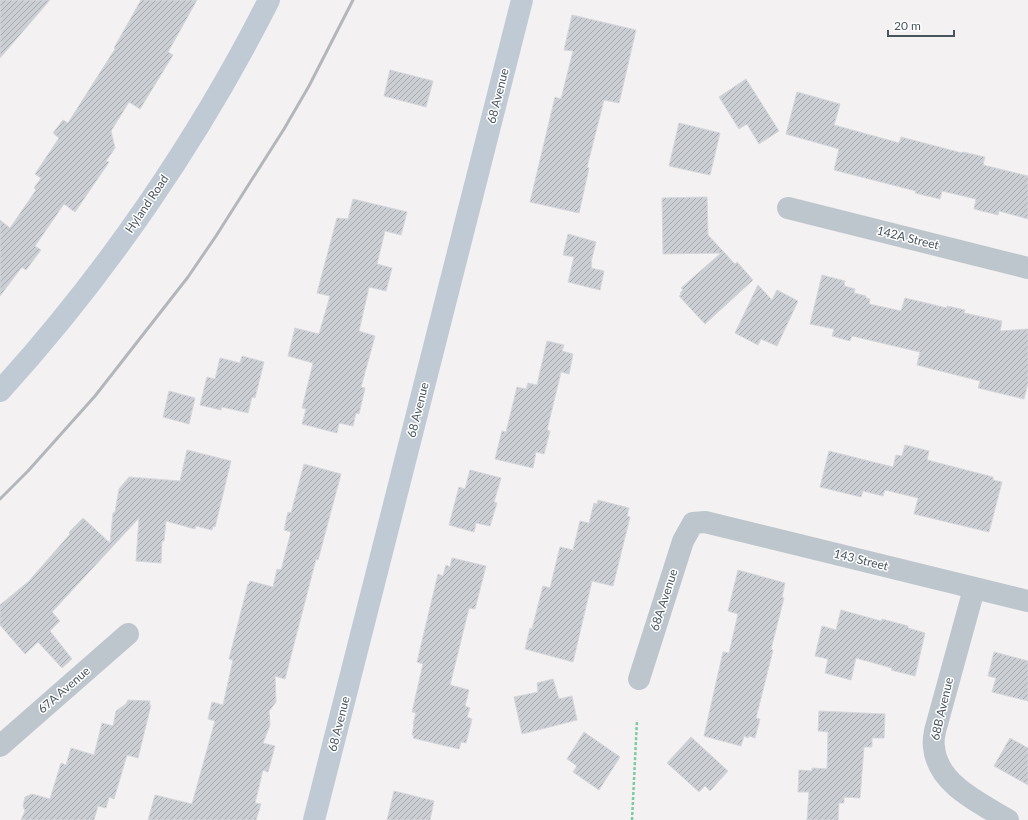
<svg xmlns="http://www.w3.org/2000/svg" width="1028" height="820" font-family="Lato,sans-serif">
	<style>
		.building { fill: url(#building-hatch); stroke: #d5d7dc }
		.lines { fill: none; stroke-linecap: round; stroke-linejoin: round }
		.path { stroke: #7acc9e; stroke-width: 2.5; stroke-dasharray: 3 2; stroke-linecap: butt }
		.street { stroke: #bdc6cd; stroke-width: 22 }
		.secondary { stroke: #bfcad4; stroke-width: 22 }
		.rail { stroke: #b3b7bb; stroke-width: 3 }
		.labels { text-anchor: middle; stroke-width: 3; stroke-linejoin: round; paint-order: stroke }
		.street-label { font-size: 12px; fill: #49555e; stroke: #fff }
	</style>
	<defs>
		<pattern id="building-hatch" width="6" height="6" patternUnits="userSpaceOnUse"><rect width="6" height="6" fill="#cbced3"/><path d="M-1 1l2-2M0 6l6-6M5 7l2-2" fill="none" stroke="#a7aaae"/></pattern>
	</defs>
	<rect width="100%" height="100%" fill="#f3f1f1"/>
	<path class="building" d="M0,0h50l-50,58z
		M141,0h56l-29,52 5,3 -33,54 -11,-7 -18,29 4,17 -9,13 3,1 -34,50 -11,-8 -29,42 6,4 -15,20 -4,-3 -22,29v-76l10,8 26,-38 -2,-2 7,-10 -6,-4 24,-36 -6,-5 10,-13 5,3 47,-74 -1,-1z
		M572,15l64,15 -17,73 -15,-3 -17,67 2,1 -10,45 -49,-11 25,-105 6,2 12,-48 -9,-1z
		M390,70l43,11 -7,26 -42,-11z
		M746,79l33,52 -20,13 -12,-20 -8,5 -20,-32z
		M797,92l43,12 -6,21 65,18 2,-6 61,16 1,-1 22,5 -2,8 45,11v43l-29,-8 -1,4 -24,-6 2,-10 -34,-8 -2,8 -25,-6 1,-2 -82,-21 5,-21 -53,-15z
		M679,123l41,10 -10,42 -41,-9z
		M707,197l1,38 27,29 2,-2 16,18 -48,44 -26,-28 3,-2 -2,-1 3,-3 -2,-2 40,-35 -58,1 -1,-56z
		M353,199l54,13 -6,23 -16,-4 -8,33 15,4 -6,23 -17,-4 -10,44 16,5 -14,51 4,1 -6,26 -3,-1 -3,13 -14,-3 -2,10 -35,-9 4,-15 -4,-1 11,-45 -25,-7 7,-28 24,6 11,-38 -13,-3 20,-75 11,1z
		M568,234l28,8 -5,20 1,1 -1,5 13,3 -4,19 -32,-8 6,-25 -11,-2z
		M822,275l23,6 -1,5 11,3 -1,4 12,3v2l4,1 -1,5 32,7 4,-13 42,10v-2l18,4 -1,3 38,8 -2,10 28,-2v54l-4,16 -46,-11 2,-7 -63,-16 3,-13 -68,-16 -2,5 -18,-5 2,-7 -24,-5z
		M758,285l14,15 5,-10 21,11 -21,45 -16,-7 -3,6 -23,-12z
		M547,341l17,4 -2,6 11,3 -4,20 -8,-2 -14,58 3,1 -6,23 -8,-2 -3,16 -38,-9 7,-28 4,1 11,-45 9,2 2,-6 9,2z
		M242,356l22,6 -9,36 -3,-1 -4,16 -26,-6 -1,3 -21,-5 7,-28 8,2 5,-21 20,5z
		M169,391l26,7 -6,26 -26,-7z
		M905,445l24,6 -2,9 66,17v3l9,2 -13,50 -75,-18 4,-16 -33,-8 -2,6 -20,-5 -2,6 -41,-10 9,-36 64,16 3,-12 6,1z
		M187,450l44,11 -16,66 -2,-1 -1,4 -16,-4 -1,3 -29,-8 -2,20h-2l-1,22 -25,-2 3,-43 -87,94 8,9 -10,10 22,28 -10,9 -24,-26 -13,12 -25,-29v-20l29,-24 41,-47 -1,-2 14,-14 27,25 3,-30 2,-1 4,-23 10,-12 51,4z
		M304,464l37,10 -23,86 -2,-1 -30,116 -1,4 -10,-3 1,26 -7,9 1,14 -7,18 12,3 -7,26 -5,-2 -8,33 6,1 -5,16h-108l7,-25 37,9 23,-83 -7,-2 4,-17 11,3 10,-45 -4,-1 19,-75h1l1,-3 23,6 4,-18 4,1 10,-38 -7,-2 4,-18 3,1z
		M470,470l31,8 -7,24 3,1 -7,23 -14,-3 -2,9 -25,-7 10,-38 6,2z
		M598,500l31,8 -2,8 3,1 -17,69 -21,-5 -19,81 -48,-13 5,-21 2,1 11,-43 7,2 10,-41 13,3 7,-29 9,2 5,-20 3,1z
		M452,558l34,8 -11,43 -6,-1 -19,77 19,5 -4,16 5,2 -3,9 5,2 -6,24 -5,-1 -2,7 -46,-11 1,-3h-2l2,-11h-1l3,-11 -4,-1 11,-48 -6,-2 21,-88 5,2 3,-11 4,2z
		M738,570l47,13 -3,14 2,1 -13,51 2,1 -17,68 4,1 -5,19 -6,-2 -1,2 -4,-2 -3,10 -37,-10 19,-84 6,1 9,-39 -10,-3z
		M841,610l40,11 1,-2 26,7v2l17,5 -10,43 -24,-6 1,-2 -36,-10 -5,22 -26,-7 3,-14 -13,-3 7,-30 14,4z
		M994,652l34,9v40l-36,-9 4,-14 -8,-2z
		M553,679l6,20 13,-3 5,24 -55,14 -8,-37 24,-5 -1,-9z
		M128,700l22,1 -1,4h2l-13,53 -11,-3 -13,44 -5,-2 -3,11 -8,-2 -4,14h-73l4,-9 -2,-5 2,-9 7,-3 18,5 11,-36 5,2 5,-17 23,7 8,-32 11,3 3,-15 10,-7z
		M819,711l66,3 -1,24h-12v9h-8l-4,51 -16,-1v6h-5l-1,17h-31l2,-28h-11l1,-22 13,1v-3l15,1 1,-37 -10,-1z
		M584,732l36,25 -21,33 -26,-18 4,-6 -10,-7z
		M691,737l37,34 -18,20 -5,-5 -6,6 -32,-29z
		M1010,738l18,10v37l-34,-19z
		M394,791l40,10 -4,19h-43z"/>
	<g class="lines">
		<path class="path" d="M632,820l5,-100"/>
		<path class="street" d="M788,208l240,60
			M974,589l-39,142c-1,5 -2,11 -1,16 3,37 46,56 74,73
			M639,679l44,-138 10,-18 12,-1 323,79
			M0,746l128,-112"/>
		<path class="secondary" d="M0,391c105,-115 199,-252 269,-391
			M314,820l208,-820"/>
		<path class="rail" d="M0,499l28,-28 67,-75 93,-119 28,-41 68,-107 25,-43 44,-86"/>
	</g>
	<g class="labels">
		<g class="street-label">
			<text transform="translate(498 96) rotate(-76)" y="4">68 Avenue</text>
			<text transform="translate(147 204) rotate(-56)" y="4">Hyland Road</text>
			<text transform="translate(908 238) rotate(14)" y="4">142A Street</text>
			<text transform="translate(418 410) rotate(-76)" y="4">68 Avenue</text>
			<text transform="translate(861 560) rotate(14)" y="4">143 Street</text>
			<text transform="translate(664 600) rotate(-72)" y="4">68A Avenue</text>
			<text transform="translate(64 690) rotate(-41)" y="4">67A Avenue</text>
			<text transform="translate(942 709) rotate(-77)" y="4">68B Avenue</text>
			<text transform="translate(339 724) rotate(-76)" y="4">68 Avenue</text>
		</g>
	</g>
	<path d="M888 30v6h66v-6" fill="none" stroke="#49555e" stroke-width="2"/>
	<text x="894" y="30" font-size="12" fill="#49555e" stroke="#ffffff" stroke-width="3" paint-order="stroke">20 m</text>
</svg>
